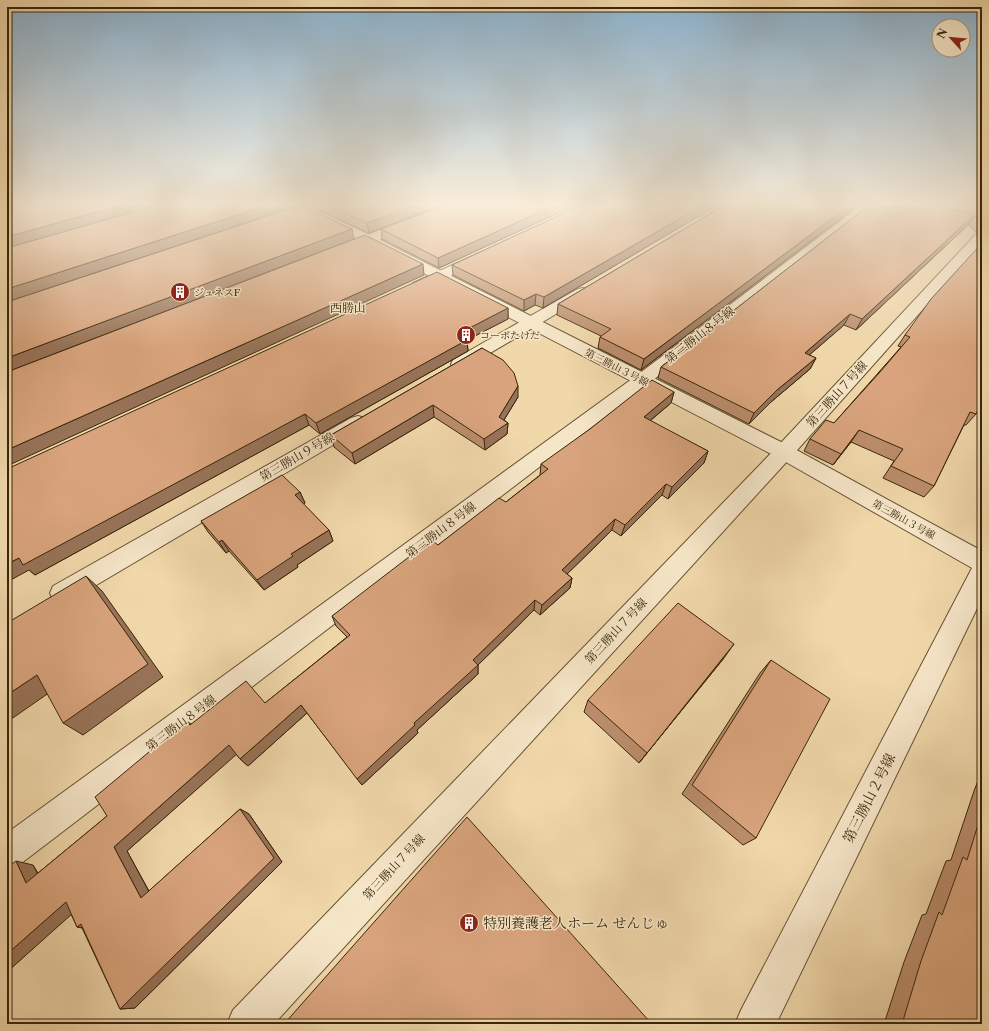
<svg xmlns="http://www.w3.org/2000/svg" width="989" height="1031" font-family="'Libre Caslon Text','Noto Serif JP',serif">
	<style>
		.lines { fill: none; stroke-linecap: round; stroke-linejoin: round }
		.minor-casing { stroke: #665232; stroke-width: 2 }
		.tertiary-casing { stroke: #665232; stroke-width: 2 }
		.minor { fill: #f6e6c8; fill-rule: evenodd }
		.tertiary { fill: #f6e6c8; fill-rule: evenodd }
		.wall { fill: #bb8d6c; stroke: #38260a }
		.shaded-wall { fill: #987358; stroke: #38260a }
		.building { fill: #d9a47d; stroke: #38260a }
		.labels { text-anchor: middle; stroke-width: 3; stroke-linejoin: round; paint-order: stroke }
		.far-poi-label { font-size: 10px; fill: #38260a; stroke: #f6e6c8; text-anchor: start }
		.far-street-label { font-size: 10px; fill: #38260a; stroke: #f6e6c8 }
		.far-quarter-label { font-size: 12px; fill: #38260a; stroke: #f6e6c8 }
		.street-label { font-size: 12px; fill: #38260a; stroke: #f6e6c8 }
		.near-street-label { font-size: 14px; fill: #38260a; stroke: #f6e6c8 }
		.near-poi-label { font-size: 14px; fill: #38260a; stroke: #f6e6c8; text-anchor: start }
	</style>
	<rect width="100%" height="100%" fill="#f1d8ab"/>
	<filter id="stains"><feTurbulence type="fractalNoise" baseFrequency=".005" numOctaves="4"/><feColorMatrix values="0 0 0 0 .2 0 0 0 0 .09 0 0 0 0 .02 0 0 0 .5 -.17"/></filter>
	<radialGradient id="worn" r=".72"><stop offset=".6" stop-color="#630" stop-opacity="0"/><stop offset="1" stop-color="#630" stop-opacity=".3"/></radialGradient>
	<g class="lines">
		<g class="minor-casing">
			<path id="minor" d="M312,203h18l-2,2 -41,15h-8l-2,-3 2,-3z
				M451,203h17l-2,2 -115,46h-10l-1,-3 1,-3z
				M864,203h13l-229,181 -629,481 -12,5v-37l629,-457z
				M982,231v12l-191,214 -517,567h-47l6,-14 544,-563 201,-215z
				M479,253l5,1 2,3 -2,3 -61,29 -5,1 -5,-1 -2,-3 2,-3z
				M583,288l5,1 2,3 -2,3 -123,73 -6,1 -6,-1 -2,-4 2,-4 125,-71z
				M358,416l7,2 2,4 -2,4 -294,174 -9,4 -9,-4 -3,-7 3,-7 298,-168z"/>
		</g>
		<g class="tertiary-casing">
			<path id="tertiary" d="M285,203h16l71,33 419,211 191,104v47l-206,426h-41l6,-14 231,-442 -195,-111 -413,-215 -77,-37z"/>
		</g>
		<use href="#minor" class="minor"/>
		<use href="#tertiary" class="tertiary"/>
	</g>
	<path class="wall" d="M317,203h130l-78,30 -50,-23z
		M450,203h130l-141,65 -57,-29 -1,-10z
		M586,203h135l-178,105 -8,-3 -11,6 -71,-36 -1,-10z
		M728,203h133l-220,167 -43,-22 2,-11 1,-1 -44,-21 1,-11z
		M872,203h110v27l-6,2 -7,-7 6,-9 -1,-1 -6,10 -112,105 -12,-5 -35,30 7,3 -6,11 -39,33 -22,22 -91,-46 3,-11z
		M982,243v161l-1,1 -5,9 -10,11h-2l-30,61 -10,11 -41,-19 11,-17 -43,-19 -18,23 -29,-14 6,-12 24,-16 67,-76 -3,-1 7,-11z
		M508,308v11l-41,21 1,11 -148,83 -11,-9 -274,150 -6,-5 -22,-101z
		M482,348l36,49 -14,23 4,3 -1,11 -22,16 -51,-33 -79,47 -21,-17 -3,-12z
		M674,392l-3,11 -21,18 58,30 -4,12 -36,36 -6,-4 -41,41 -9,-6 -45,44 5,4 -2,10 -30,27 -6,-5 -56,55v9l-61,56 1,3 -56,52 -55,-72 -59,53 -8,-7 -4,-5 -109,97 22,40 91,-82 9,5 33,48 -147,146 -15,1 -38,-81 -5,-1 -6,-13 -64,58 26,-107 5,8 69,-57 81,-94 3,2 74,-21 82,-66 -11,-11 -4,-10 106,-71 68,-43 34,-27 1,-11z
		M300,492l5,11 -2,1 26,26 4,11 -36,24 1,2 -34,23 -35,-39 -3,2 -18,-21 -7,-11z
		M724,658l-85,105 -55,-51 4,-12z
		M771,660l-15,178 -13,7 -61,-51 78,-121z
		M982,770v254h-98l20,-62 18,-47 4,-1 20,-53 5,-1 23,-69z"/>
	<path class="shaded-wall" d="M7,203h19l-19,4z
		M129,203h37l-159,46v-12z
		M275,203h14l2,5 -284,94v-13z
		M421,203h26l-78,30 -2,-10z
		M560,203h20l-141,65 -1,-10z
		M707,203h14l-178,105 1,-11z
		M853,203h8l-220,167 3,-11z
		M974,215l-6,10 -112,105 6,-11z
		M982,223v7l-6,2z
		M352,229l2,10 -347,133v-14z
		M423,264l1,11 -417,191v-16z
		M536,294l-1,11 -11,6v-11z
		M508,308v11l-41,21 1,11 -148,83 -4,-11 142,-89z
		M850,314l-6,11 -45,39 6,-11z
		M816,358l-6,11 -39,33 -22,22 5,-11 23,-23z
		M518,386v11l-19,31 9,-5 -1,11 -22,16 -1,-11 15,-22z
		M674,392l-3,11 -30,25 3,-11z
		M433,405l1,12 -79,47 -3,-11z
		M305,414l4,11 -274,150 -6,-5 -22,12v-18z
		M859,430l-8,12 -18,23 8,-11z
		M708,451l-4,12 -36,36 4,-12z
		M666,484l-4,11 -41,41 4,-11z
		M300,492l5,11 -5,4 -5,-12z
		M615,519l-3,11 -52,51 2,-11z
		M329,530l4,11 -36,24 1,2 -34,23 -7,-10 34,-26z
		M222,540l7,11 -3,2 -7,-11z
		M86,576l16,15 61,86 -80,58 -20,-12z
		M572,578l-2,10 -30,27 2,-10z
		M535,600l-1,10 -56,55v9l-61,56 1,3 -56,52 -5,-6 57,-56 59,-63z
		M734,644l-10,14 -85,105 8,-10z
		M37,675l19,13 -49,34v-27z
		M301,705l6,8 -59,53 -8,-7z
		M229,745l9,8 -111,98 27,50 -13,-3 -27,-51z
		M240,809l9,5 33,48 -147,146 -15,1z
		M16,861l17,4 11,21 -18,-3z
		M66,902l16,3 -75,67v-18z
		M81,924l12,5 -16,-2z"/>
	<path class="building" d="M22,203h107l-122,34v-30z
		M164,203h111l-268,86v-41z
		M323,203h98l-54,20z
		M450,203h110l-122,55 -57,-29z
		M586,203h121l-163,94 -8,-3 -12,6 -72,-35z
		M728,203h125l-209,156 -44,-22 11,-8 -53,-25z
		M872,203h52l50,12 -112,104 -12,-5 -45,39 11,5 -39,32 -23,23 -93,-46z
		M968,203h14v3z
		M301,205l51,24 -345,129v-56z
		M975,216l7,1v4z
		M365,235l58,29 -416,186v-78z
		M982,243v160l-6,11 -6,-2 -36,74 -43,-20 12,-17 -44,-19 -18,24 -31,-15 16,-19 8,3 46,-51 30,-35 -5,-2 26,-36z
		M437,272l71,36 -50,26 9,6 -151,83 -11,-9 -282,151 -4,-7 -12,6v-95z
		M482,348l21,12 11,13 4,13 -19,31 9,6 -24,16 -51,-34 -81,48 -21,-18z
		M652,380l22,12 -30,25 64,34 -36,36 -6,-3 -41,41 -10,-6 -53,51 10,8 -30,27 -7,-5 -62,60 5,5 -64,58 1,2 -58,54 -56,-74 -61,54 -11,-14 -115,102 27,51 99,-89 34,49 -154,151 -39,-85 -4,3 -11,-25 -59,52v-86l9,-7 10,22 81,-67 -12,-19 66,-55 27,-20 2,3 56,-44 19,22 85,-68 -18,-19 99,-76 7,5 61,-47 7,4 42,-33 -7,-5 49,-35z
		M282,475l18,17 -5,3 34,35 -38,24 2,2 -36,24 -35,-40 -3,2 -18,-21z
		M86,576l62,88 -85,59 -26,-48 -30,20v-72z
		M678,603l56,41 -87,109 -59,-53z
		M771,660l59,39 -74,139 -64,-53z
		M982,812v212h-80l19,-63 18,-49 3,3 21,-58 4,3z
		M467,817l183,205 -1,2h-365z"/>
	<linearGradient id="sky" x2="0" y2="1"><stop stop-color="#8bb5d3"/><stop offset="0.59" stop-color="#f9edd9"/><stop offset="1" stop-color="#f9edd9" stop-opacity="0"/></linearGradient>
	<rect width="989" height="347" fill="url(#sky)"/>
	<defs>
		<g id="building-disc" transform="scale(1)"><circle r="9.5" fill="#8f2418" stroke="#f6e6c8"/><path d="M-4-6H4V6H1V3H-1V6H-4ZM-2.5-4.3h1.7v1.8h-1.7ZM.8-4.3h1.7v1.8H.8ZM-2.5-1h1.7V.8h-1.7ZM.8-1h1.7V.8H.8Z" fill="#fff"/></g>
	</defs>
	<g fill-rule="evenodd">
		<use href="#building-disc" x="180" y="292"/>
		<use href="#building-disc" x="466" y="335"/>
		<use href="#building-disc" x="469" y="923"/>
	</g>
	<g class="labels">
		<g class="far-poi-label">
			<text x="194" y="296">ジュネスF</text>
			<text x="480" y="339">コーポたけだ</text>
		</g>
		<g class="far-street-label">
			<text transform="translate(617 367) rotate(27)" y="4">第三勝山３号線</text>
			<text transform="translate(904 519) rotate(29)" y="4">第三勝山３号線</text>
		</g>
		<g class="far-quarter-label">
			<text x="348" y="312">西勝山</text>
		</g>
		<g class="street-label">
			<text transform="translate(700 335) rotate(-38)" y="4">第三勝山８号線</text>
			<text transform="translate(837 394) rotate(-48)" y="4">第三勝山７号線</text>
			<text transform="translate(297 457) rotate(-30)" y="4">第三勝山９号線</text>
			<text transform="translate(441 530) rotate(-37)" y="4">第三勝山８号線</text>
			<text transform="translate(616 631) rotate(-47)" y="4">第三勝山７号線</text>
			<text transform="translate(181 723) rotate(-37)" y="4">第三勝山８号線</text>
			<text transform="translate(394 867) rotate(-47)" y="4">第三勝山７号線</text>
		</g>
		<g class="near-street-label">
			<text transform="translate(869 798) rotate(-63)" y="5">第三勝山２号線</text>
		</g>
		<g class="near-poi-label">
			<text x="483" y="928">特別養護老人ホーム せんじゅ</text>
		</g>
	</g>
	<rect width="989" height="1031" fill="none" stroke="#f1d8ab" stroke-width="24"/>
	<rect x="8" y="8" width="973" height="1015" fill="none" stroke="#38260a" stroke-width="2"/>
	<rect x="12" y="12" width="965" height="1007" fill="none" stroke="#38260a"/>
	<g transform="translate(951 38) rotate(297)"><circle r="19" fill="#f6e6c8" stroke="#aa997c"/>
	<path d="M0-3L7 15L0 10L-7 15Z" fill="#8f2418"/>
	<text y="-6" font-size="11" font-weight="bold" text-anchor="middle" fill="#38260a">N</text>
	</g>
	<rect width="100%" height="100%" filter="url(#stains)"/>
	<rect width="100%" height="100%" fill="url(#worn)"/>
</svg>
